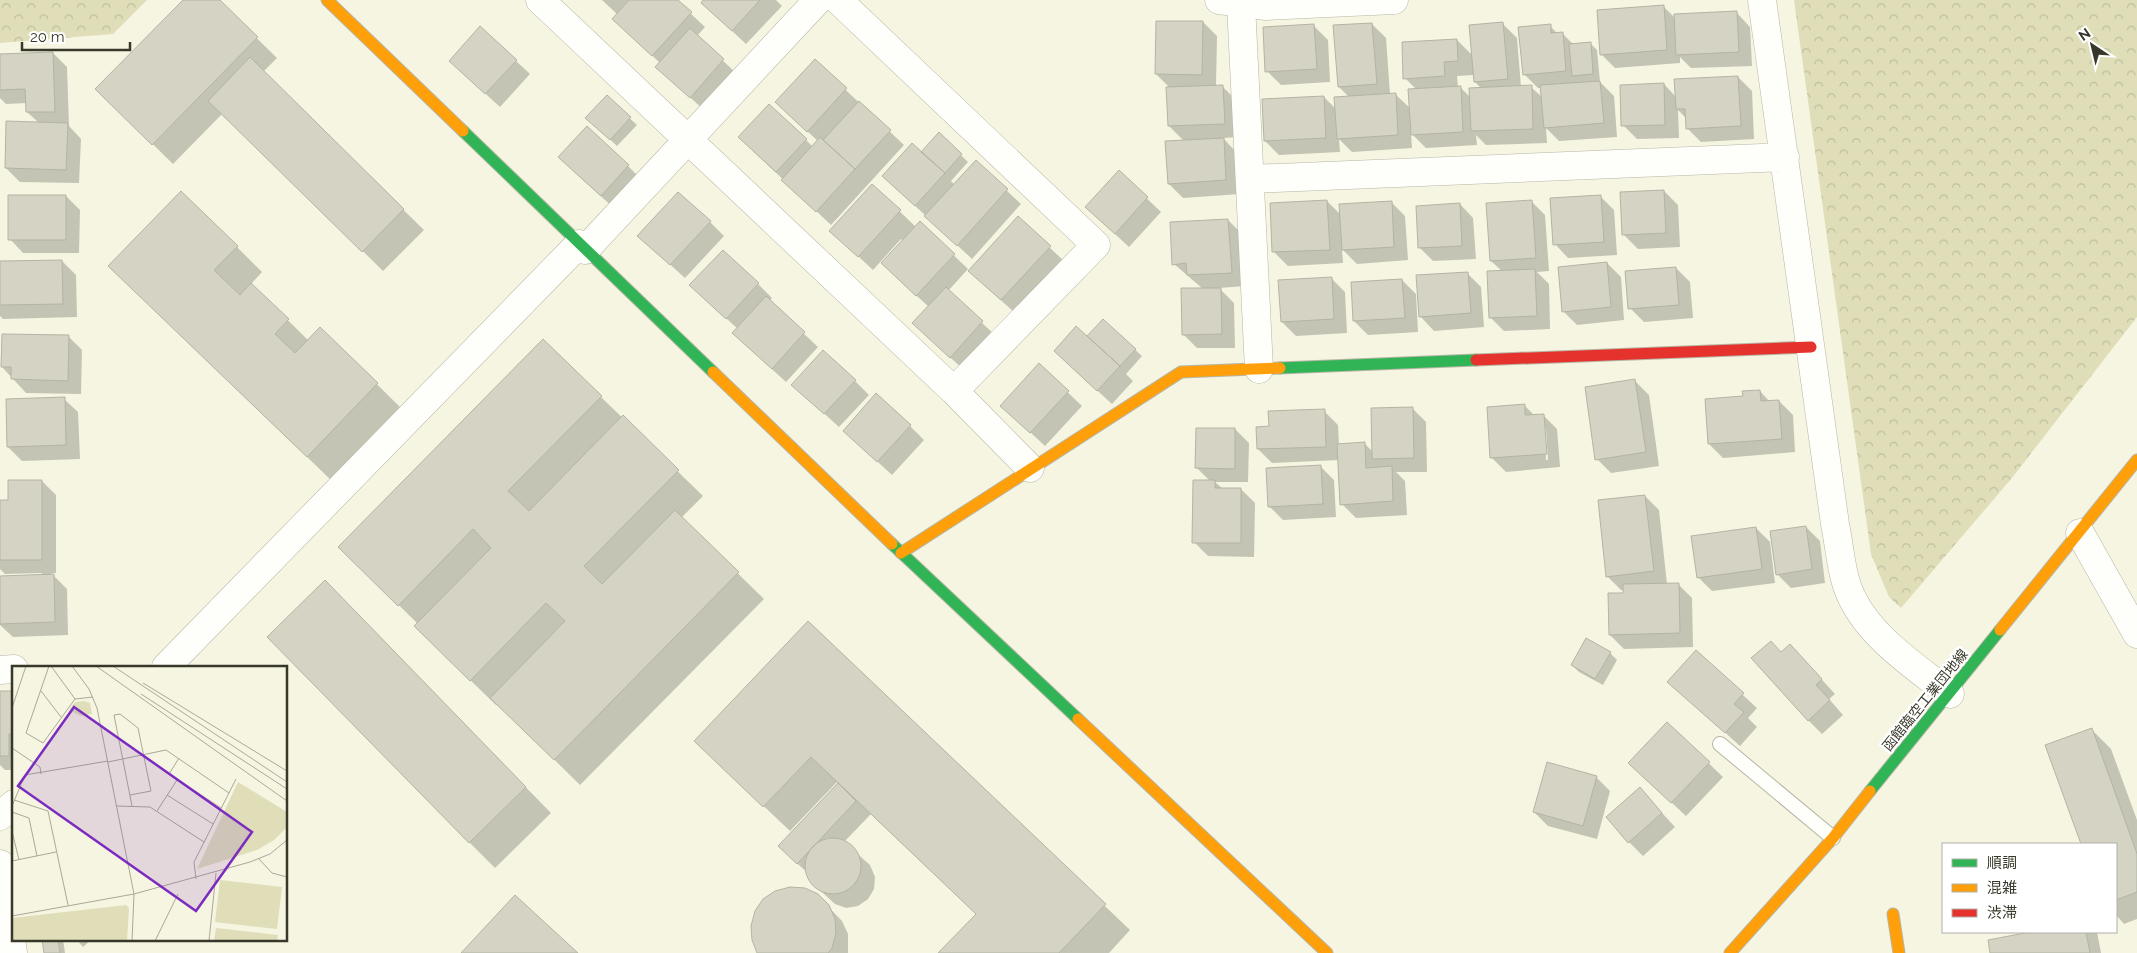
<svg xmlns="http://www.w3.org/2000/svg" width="2137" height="953" font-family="Raleway,'Noto Sans JP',sans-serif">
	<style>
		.forest { fill: url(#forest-crowns) }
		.shadow { fill: #0003; fill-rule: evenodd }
		.building { fill: #d4d3c4; stroke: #b4b4a4 }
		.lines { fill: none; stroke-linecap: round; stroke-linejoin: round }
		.lane-casing { stroke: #b6b6a6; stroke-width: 16 }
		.street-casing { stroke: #b6b6a6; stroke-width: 29 }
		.fast-casing { stroke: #b6b6a6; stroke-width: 13 }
		.slow-casing { stroke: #b6b6a6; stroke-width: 13 }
		.jam-casing { stroke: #b6b6a6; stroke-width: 13 }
		.lane { stroke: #fefefa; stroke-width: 14 }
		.street { stroke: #fefefa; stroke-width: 28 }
		.fast { stroke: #30b455; stroke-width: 11 }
		.slow { stroke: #ff9f0a; stroke-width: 11 }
		.jam { stroke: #e5322d; stroke-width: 11 }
		.labels { text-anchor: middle; stroke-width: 5; stroke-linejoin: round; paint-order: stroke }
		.street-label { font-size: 14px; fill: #38382a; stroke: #fff }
		.inset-road { fill: none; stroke: #aaa998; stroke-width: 1 }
		.view { fill: #7b2cbf; fill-opacity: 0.15; stroke: #7b2cbf; stroke-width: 2.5 }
		.inset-edge { fill: none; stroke: #38382a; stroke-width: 2.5 }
	</style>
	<defs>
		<pattern id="forest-crowns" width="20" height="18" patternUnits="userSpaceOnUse" patternTransform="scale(1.25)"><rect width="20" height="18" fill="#dfdeb8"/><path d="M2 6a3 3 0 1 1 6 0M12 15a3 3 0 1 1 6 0" fill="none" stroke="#c0bf9e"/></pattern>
	</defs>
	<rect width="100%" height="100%" fill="#f6f5e1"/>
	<path class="forest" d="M0,0h147l-34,34 -113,9z
		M1794,0h343v317l-126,162 -110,129 -12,-11 -18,-43z"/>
	<path class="shadow" d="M185,0h33l59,58 -14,14 161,158 -41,41 -160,-158 -50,51 -56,-55z
		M602,0h74l29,27 -8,9 40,38 -33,36 -33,-30 -11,-17 -32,-30 -10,-18z
		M705,0h71l6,6 -36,38 -30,-28z
		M1663,6l12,12 62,-5 13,14 2,39 -61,2 -11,-11v6l-65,5 -14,-14z
		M1203,22l14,14 -1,50h6l14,14 2,37 -15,1 14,15 3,41 -57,4 -14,-14 15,-43 -15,-15 1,-38 -14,-14z
		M1372,24l14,14 4,56h5l16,15 6,-19 -12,-12 52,-38 16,16 30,-32 14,14 4,49h10l12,11 -1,-10h-4l-14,-14 26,-48 8,8 4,-1 12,12 16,-2 7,7 3,32 14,14 3,41 -58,4 -13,-13 1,15 -61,2 -10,-10 1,10 -51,3 -15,-15 1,15 -60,4 -13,-13 1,13 -61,3 -14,-14 59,-44 12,12 13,-12 -10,-10zM1474,75l1,7 7,7 -11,9 -11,-11h-2l-1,-11z
		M1314,26l14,14 2,42 -49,3 -14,-14z
		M53,53l14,14 2,59 12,13 -2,44 -59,-1 -14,-14 33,-45 -12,-11v-9l-21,1 -6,-6v-43z
		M516,61l14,13 -30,33 -35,-32z
		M815,61l89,84 -73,80 -78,-74 53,-11 7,7 5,-6 -28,-25z
		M1738,77l14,14 2,48 -53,3 -14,-14v-9l-9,-9 1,28 -42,1 -14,-14 41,-41 12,13z
		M607,97l30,28 -20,21 -23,-22z
		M939,134l29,28 -17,19 4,4 21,-23 45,42 -49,55 -75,-70 24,-36z
		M628,166l14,14 -27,29 -42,-38z
		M1119,172l42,40 -32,35 -28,-26z
		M872,185l44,42 4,-4 48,46 -20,22 48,45 -32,34 -36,-33 1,-30 -33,-30 7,-36 -2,-2 -28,31 -28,-26z
		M1664,191l14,14 2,42 -42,2 -14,-14z
		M66,196l14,14 -1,43h-56l-13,-14z
		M1600,196l14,14 3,45 -49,3 -13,-14z
		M1327,201l14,14 50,-13 14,14 3,44 -51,4 -15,-15 1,14 -55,3 -14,-14z
		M1531,201l14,14 4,56 -12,1 12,12 1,45 -46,2 -14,-14 13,-45 -12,-11z
		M1460,204l13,14 3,41 -43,2 -14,-14z
		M1018,218l46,43 -49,52 -31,-28z
		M1228,220l14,14 3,52 -26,2 15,15 1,45h-38l-14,-14 20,-45 -29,-25z
		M710,222l14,14 -39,42 -32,-29z
		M237,247l25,25 -11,12 57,56 12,-12 82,81 -69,73 -198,-191z
		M62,261l14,14 1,42 -74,2 -3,-3v-54z
		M1607,263l14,14 3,43 -47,5 -14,-14z
		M1676,268l14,14 3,36 -49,4 -14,-14z
		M1467,273l14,14 3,40 -50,4 -13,-14z
		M1331,278l14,14 2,41 -51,3 -14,-14z
		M1402,280l14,14 2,38 -50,3 -14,-14z
		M758,284l14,14 -3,3 49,46 -32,35 -38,-35 -10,-18 -33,-30z
		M1103,321l39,35 -16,18 7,7 -21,23 -43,-39 18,-27z
		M68,336l14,14 -1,44 -55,-1 -24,-26z
		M1039,365l43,41 -37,40 -29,-27z
		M855,381l14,14 -30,32 -32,-29z
		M1635,381l14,14 10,71 -48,7 -14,-14z
		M1760,391l10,11 9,-1 14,14 2,37 -72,6 -14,-14z
		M601,397l102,99 -22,22 83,81 -184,186 -82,-81 -2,1 -55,-53 -23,-28 -78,-77z
		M64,399l14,13 2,47 -58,2 -14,-14z
		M1524,405l10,10h9l14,14 3,38 -54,5 -14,-14zM1544,428h2l2,32h-2z
		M1412,408l14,14 1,50h-31l9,9 2,34 -51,3 -14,-14 -3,-44 -67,3 -14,-14 12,-21 54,-17 14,14 1,20 25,-2 9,9z
		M910,426l14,14 -32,35 -48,-44z
		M1235,429l14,14 -1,39h-33l8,7h18l14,14 -1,54 -46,-1 -14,-14 16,-61 -13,-13z
		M1320,466l14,14 2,37 -53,3 -14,-14z
		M42,481l14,14v78h-5l16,16 1,46 -55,2 -13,-12v-48l42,-1v-3l-37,1 -5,-5v-67l9,-1z
		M1645,496l14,14 8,74h11l14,14 1,49 -69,2 -14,-14 14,-45h-3l-14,-14z
		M1806,527l14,14 5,42 -34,5 -14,-14z
		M1756,528l14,14 5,41 -63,8 -14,-14z
		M350,607l201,206 -56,55 -26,-26z
		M808,623l322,307 -21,23h-169l37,-38 -106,-101 -27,28 26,23 5,12 -1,12 -6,10 -10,7 -12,2 -11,-4 -24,-22 -3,-9 -15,-13 46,-76 -2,-2 -47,49 -69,-65z
		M1696,652l61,56 -9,10 9,9 -17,19 -71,-64z
		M1610,653l7,7 -14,25 -24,-13 -7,-7z
		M1781,653l23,7 31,34 -6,5 14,16 -21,19 -14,-14z
		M14,692v78h-9l-5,-5v-72z
		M1668,724l55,53 -37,39 -42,-39z
		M2091,729l20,20 26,71v99l-13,5 -8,-9v-71h-33l-36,-99z
		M1596,777l14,14 -13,48 -49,-13 -14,-14z
		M1640,789l35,38 -32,29 -14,-14z
		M817,895l25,26 6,13v19h-89z
		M2037,932h60l4,21h-109l-2,-12z
		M43,939h20l2,14h-20z
		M76,939h16l-9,8z"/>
	<path class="building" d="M183,0h37l38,37 -106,108 -57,-56z
		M629,0h49l14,12 -40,44 -40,-37z
		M703,0h57l-28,31 -31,-28z
		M1664,5l3,45 -67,5 -3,-45z
		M1737,11l2,41 -63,3 -2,-41z
		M1156,21h47l-1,54 -47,-1z
		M1503,22l5,57 -34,3 -5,-57z
		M1372,23l5,61 -39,3 -5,-62z
		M1314,24l3,45 -52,3 -2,-45z
		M1551,24v9l12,-1 3,39 -43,4 -5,-48z
		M480,26l37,34 -32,34 -36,-33z
		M690,28l34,31 -34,39 -35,-31z
		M1457,39l1,22 -14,1 1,14 -42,3 -1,-37z
		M1591,42l2,32 -21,2 -3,-32z
		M53,52l2,60h-29l-1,-23 -25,1v-36z
		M250,57l154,152 -42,43 -154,-151z
		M815,59l32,29 -40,44 -32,-30z
		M1738,76l3,50 -55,3 -1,-20h-9l-2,-30z
		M1600,81l4,42 -60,5 -4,-43z
		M1664,83l1,42 -44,1 -1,-41z
		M1223,85l2,39 -57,2 -2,-39z
		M1532,85l1,44 -62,2 -2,-43z
		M1461,86l2,46 -52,3 -3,-46z
		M1396,93l2,42 -61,4 -3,-42z
		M607,95l24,22 -21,23 -25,-22z
		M1324,96l2,42 -62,3 -2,-42z
		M859,101l32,29 -36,39 -32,-29z
		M769,104l38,35 -31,33 -38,-35z
		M6,121l62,2 -2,47 -61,-2z
		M587,126l42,39 -28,31 -43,-39z
		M939,132l23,22 -17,19 -24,-21z
		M820,137l35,32 -39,43 -35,-32z
		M1224,138l2,42 -58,4 -3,-43z
		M912,143l33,30 -30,33 -33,-30z
		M976,160l32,29 -51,57 -33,-30z
		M1119,170l29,27 -33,37 -30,-27z
		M872,184l29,26 -43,47 -29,-26z
		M1664,190l2,43 -44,2 -2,-43z
		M181,191l57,55 -24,24 26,25 11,-12 38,36 -14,15 20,19 25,-26 58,56 -71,74 -199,-191z
		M678,192l33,29 -41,44 -33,-29z
		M8,195h58v45h-58z
		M1601,195l3,47 -51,3 -3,-47z
		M1327,200l3,50 -58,2 -2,-49z
		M1532,200l4,58 -46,3 -4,-58z
		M1392,201l2,46 -52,3 -3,-46z
		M1460,203l2,43 -44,2 -2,-42z
		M1018,216l33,30 -50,54 -33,-29z
		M1228,219l4,54 -45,2 -1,-12 -14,2 -2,-43z
		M920,221l35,33 -39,42 -35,-33z
		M723,250l36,33 -33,36 -37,-34z
		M62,260l1,44 -63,1v-44z
		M1607,262l4,45 -49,5 -4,-45z
		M1676,267l3,38 -51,4 -3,-38z
		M1535,269l2,47 -48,2 -2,-47z
		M1468,272l3,41 -52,4 -3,-42z
		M1332,277l2,42 -53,3 -3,-42z
		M1402,279l3,39 -52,3 -2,-39z
		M946,287l37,34 -33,37 -38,-35z
		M1181,288h40l1,46 -40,1z
		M766,296l39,36 -33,37 -40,-36z
		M1103,319l33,30 -16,17 -33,-30z
		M1076,326l44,40 -23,25 -43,-40z
		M2,334l67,1 -1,46 -57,-2v-12h-10z
		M543,339l59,57 -94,95 21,20 94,-96 56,55 -95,96 18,18 73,-74 64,62 -185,188 -64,-62 75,-77 -19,-18 -76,78 -56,-55 77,-78 -18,-19 -75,77 -60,-59z
		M823,350l33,30 -32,34 -33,-29z
		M1039,363l30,28 -39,42 -30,-27z
		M1635,379l11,73 -51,8 -10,-73z
		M1760,390l1,11 18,-1 3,39 -74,5 -3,-45 38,-3 -1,-5z
		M876,393l35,32 -34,37 -34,-31z
		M65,397l1,48 -59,2 -1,-48z
		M1525,404v11l19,-1 3,40 -57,4 -3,-51z
		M1413,407l1,51 -42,1 -1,-51z
		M1325,409l1,38 -69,2 -1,-22 13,-1 -1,-15z
		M1196,428h39v41l-40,-1z
		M1365,442l1,26 26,-2 1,35 -53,4 -3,-61z
		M1321,465l2,39 -55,3 -2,-39z
		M8,480h34v80h-42v-60h8z
		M1193,480h22v8h26v55h-49z
		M1645,495l9,76 -48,6 -8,-77z
		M1806,526l6,43 -36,6 -6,-44z
		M1756,527l6,42 -65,9 -6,-42z
		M54,574l1,48 -55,2v-48z
		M325,580l201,207 -57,56 -202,-206z
		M1679,583l1,50 -71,2 -1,-42h15v-9z
		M808,621l298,283 -47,49h-121l38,-39 -165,-157 -48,50 -69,-66z
		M1586,638l25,14 -16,27 -24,-14z
		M1771,641l10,11 9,-8 32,35 -6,6 14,15 -22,21 -57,-63z
		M1696,650l48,43 -10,11 10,8 -19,21 -58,-51z
		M0,691h14v43h-5v22h-9z
		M1667,722l43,40 -39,41 -43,-40z
		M2092,728l45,126v38l-21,8v-56h-35l-36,-99z
		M1547,762l50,14 -14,50 -50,-14z
		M838,783l18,18 -59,63 -19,-18z
		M1640,787l22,26 -34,30 -22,-26z
		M805 866a28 28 0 1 1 56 0a28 28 0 1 1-56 0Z
		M790,887l15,1 13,6 11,11 6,14 1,14 -4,15 -4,5h-71l-5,-13 -1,-14 4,-15 8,-12 12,-8z
		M515,895l63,58h-117z
		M2030,932h56l4,21h-100l-2,-13z
		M42,939h16l2,14h-16z"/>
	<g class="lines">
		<g class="lane-casing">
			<path id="lane" d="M1720,744l113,94"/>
		</g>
		<g class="street-casing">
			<path id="street" d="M540,0l414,391 76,77
				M838,0l258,245 -142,146
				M1219,0l47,6 128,-6
				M1762,0l73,524c5,24 6,52 17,74 20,41 63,68 98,96
				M1241,4l18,365
				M1250,179l535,-22
				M585,250l233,-250
				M2080,533l57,101
				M166,667l413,-423
				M0,670l14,-1
				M0,816l14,-12
				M0,864l13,89"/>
		</g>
		<g class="fast-casing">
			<path id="fast" d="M463,131l250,241
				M1280,368l196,-8
				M892,544l186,175
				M1870,791l130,-161"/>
		</g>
		<g class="slow-casing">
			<path id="slow" d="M327,0l136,131
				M713,372l179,172
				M901,553l280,-181 99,-4
				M2000,630l137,-170
				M1078,719l249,234
				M1893,914l6,39
				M1730,953l103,-115 37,-47"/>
		</g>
		<g class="jam-casing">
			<path id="jam" d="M1476,360l335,-13"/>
		</g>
		<use href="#lane" class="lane"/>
		<use href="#street" class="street"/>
		<use href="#fast" class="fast"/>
		<use href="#slow" class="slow"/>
		<use href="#jam" class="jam"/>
	</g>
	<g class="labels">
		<g class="street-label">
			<text transform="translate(1925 700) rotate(-51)" y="5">函館臨空工業団地線</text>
		</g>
	</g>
	<g transform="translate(12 666)">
		<rect width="275" height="275" fill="#f6f5e1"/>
		<path d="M72,35l6,2 2,11 -11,2 -12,-6 6,-8zM226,116l49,30v15l-13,13 -17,10 -60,19zM114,239l3,3 -2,33h-115v-23z" fill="#dfdeb8"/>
		<path d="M208,214l62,7 -5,42 -62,-7zM204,262l62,7 -1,6h-63zM61,265h39v10h-39z" fill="#dfdeb8"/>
		<path class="inset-road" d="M37,0l-23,67 17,10 32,-44M39,0l24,33M84,0l191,135M101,0l174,116M131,17l144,88M29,25l20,26M129,28l146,95M63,33l18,-2M0,42l14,-42M0,82l28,19 1,7M167,92l-10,16 52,34M96,96l58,-12 63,43M118,129l21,-4 -13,-63 -18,-14 -6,1 18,91M155,129l46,29M2,134l34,11 20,94M0,140l13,-31 83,-14M104,140l34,1 54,35M145,145l20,-31M0,146l17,6 8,38M0,165l7,29M247,193l13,14 15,4M0,195l44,-9M184,213l-2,-17 42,-83M0,250l122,-22 -37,-186 -8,-19 -17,-23M120,275l2,-47 116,-32 20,-8 17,-14M143,275l23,-47M197,275l7,-68"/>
		<path class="view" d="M62,41l178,125 -56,79 -178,-125z"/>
		<rect width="275" height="275" class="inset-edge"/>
	</g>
	<rect x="1942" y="843" width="175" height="90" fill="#ffffff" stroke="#afafaa"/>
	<rect x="1952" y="859" width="25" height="8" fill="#30b455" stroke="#afafaa"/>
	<text x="1987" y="868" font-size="15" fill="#38382a">順調</text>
	<rect x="1952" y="884" width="25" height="8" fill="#ff9f0a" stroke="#afafaa"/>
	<text x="1987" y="893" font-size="15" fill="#38382a">混雑</text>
	<rect x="1952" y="909" width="25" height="8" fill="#e5322d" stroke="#afafaa"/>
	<text x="1987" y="918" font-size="15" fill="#38382a">渋滞</text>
	<g transform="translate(2092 45) rotate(325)" stroke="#ffffff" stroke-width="4" paint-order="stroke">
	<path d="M0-4L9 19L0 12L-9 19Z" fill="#38382a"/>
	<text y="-8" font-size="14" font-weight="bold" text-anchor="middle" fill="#38382a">N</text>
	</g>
	<path d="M22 42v8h108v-8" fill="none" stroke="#38382a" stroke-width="2.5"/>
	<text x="30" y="42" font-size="15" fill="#38382a" stroke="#ffffff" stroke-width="4" paint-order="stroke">20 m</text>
</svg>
